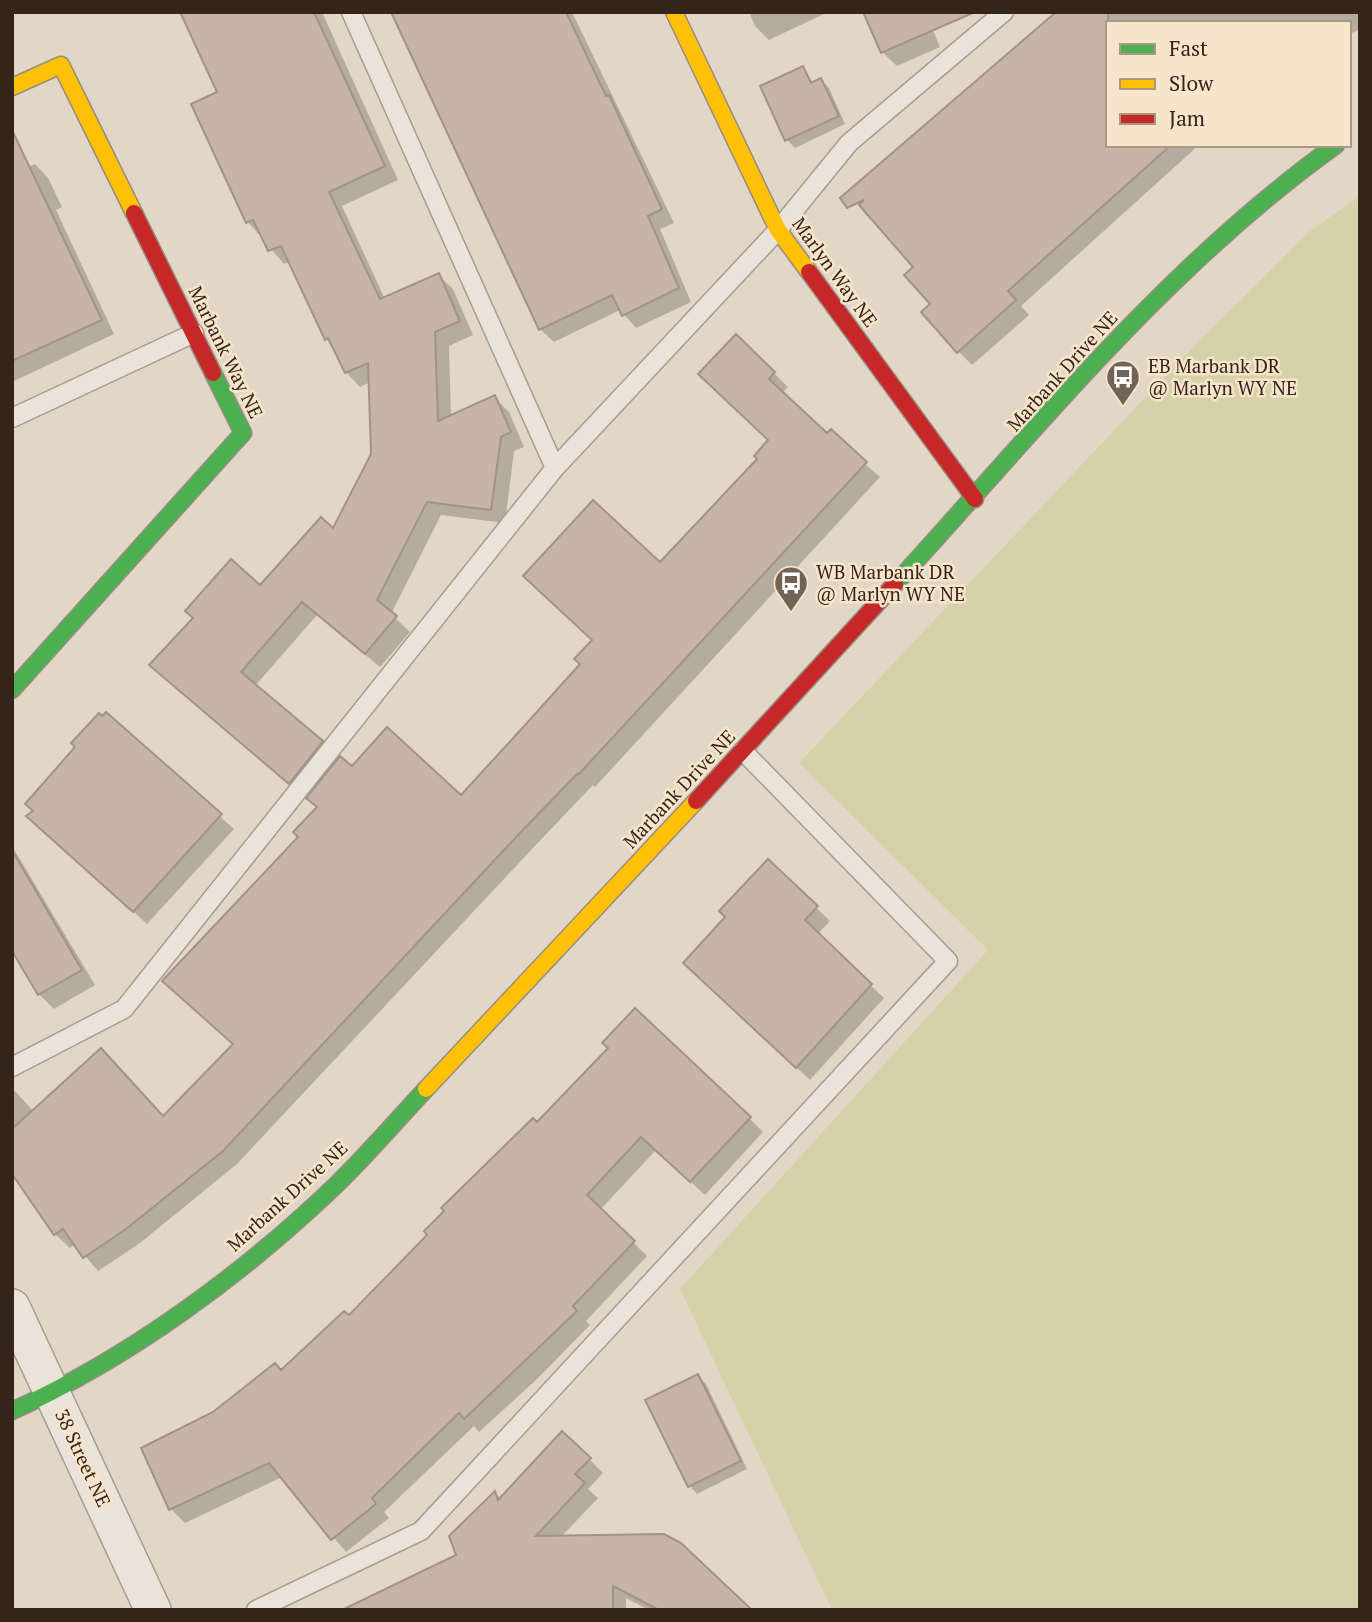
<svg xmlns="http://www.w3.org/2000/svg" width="1372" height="1622" font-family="'PT Serif',serif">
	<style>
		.green { fill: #d5d1a8 }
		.shadow { fill: #0003 }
		.building { fill: #c6b4a8; stroke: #a29287; stroke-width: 2 }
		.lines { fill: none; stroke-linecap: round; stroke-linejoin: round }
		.lane-casing { stroke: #a69c91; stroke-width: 21 }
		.street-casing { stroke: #a69c91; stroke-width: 38 }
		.fast-casing { stroke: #968c81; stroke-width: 19 }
		.slow-casing { stroke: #968c81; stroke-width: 19 }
		.jam-casing { stroke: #968c81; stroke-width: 19 }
		.lane { stroke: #eae3d9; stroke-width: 18 }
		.street { stroke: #eae3d9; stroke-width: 35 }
		.fast { stroke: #4caf50; stroke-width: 16 }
		.slow { stroke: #ffc107; stroke-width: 16 }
		.jam { stroke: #c62828; stroke-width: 16 }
		.labels { text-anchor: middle; stroke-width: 5; stroke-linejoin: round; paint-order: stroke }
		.street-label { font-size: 19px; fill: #34241a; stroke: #f6e5ca }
		.poi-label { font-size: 19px; fill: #34241a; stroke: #f6e5ca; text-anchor: start }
	</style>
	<rect width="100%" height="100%" fill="#e2d7c7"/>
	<path class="green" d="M1360,196v1414h-528l-152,-321 308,-339 -189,-187 396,-418 114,-113z"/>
	<path class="shadow" d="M181,12h141l76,168 -56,26 43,93 53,-24 15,14 20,46 -24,11 2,71 44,-19 14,14 15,35 -10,4 -9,72 -64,-8 -50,99 19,18 -30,35 -63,-52 -62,71 81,71 -32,39 -138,-117 95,-92 73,-57 39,-76 -3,-72 -10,5 -14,-15 -11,-24 -9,-9 -36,-77 -6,2 -36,-42 -29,-129z
		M394,12h178l102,211 -14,6 31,73 -55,26 -16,-18 -66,32 -14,-13z
		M749,12h79l-59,28 -14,-14z
		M1058,12h302v17l-10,5 -1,-11h-241v122h91l-178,161 8,9 -57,50 -14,-14 -42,-84z
		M930,23l10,24 -43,19 -15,-14z
		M802,68l12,16 7,-4 8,8 16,36 -50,24 -8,-8z
		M35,164l13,14 14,29 -6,3 58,124 -102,48v-208z
		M774,373l14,14 -6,6 98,84 -285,310 -2,-2 -61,64 -295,315 -97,79 -42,28 -23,-27 -5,4 -15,-14 -43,-62v-78l3,-3 19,21 130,6 71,-73 65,-208 52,-69 109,30 121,-134 78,-100 99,-105 11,-18 -56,-53z
		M106,714l128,115 -87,95 -105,-95 -7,-17z
		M12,846l83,139 -41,24 -15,-15 -27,-46z
		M768,862l62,59 -13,14 67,63 -74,82 -111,-104z
		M749,1118l14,14 -58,63 -49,-45 -56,60 47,46 -61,65 4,4 -54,55 -57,52 -5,-6 -90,86 5,6 -43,34 -64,-75 -97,46 -14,-14 43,-95 68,-42 67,-54 188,-193z
		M698,1376l8,8 41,85 -50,25 -7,-8 -42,-86z
		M589,1459l14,14 -15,16 10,9 -37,39 182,73h-94l-23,-12v12h-280l112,-55 37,-62 6,6z"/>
	<path class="building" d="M180,12h134l71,154 -56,26 51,107 59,-26 21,48 -25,11 3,89 57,-26 16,37 -10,5 -10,73 -64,-8 -50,98 20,16 -32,38 -63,-52 -61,70 82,69 -34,43 -140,-119 44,-47 -8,-7 46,-52 29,26 61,-68 12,11 38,-74 -3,-91 -23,10 -17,-35 -3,2 -44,-94 -13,5 -15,-31 -7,3 -55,-119 26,-12z
		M391,12h175l40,84 3,-1 53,114 -14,7 31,72 -57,28 -10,-21 -73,35z
		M863,12h112l-94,41z
		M1056,12h52v133h63l-163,146 8,9 -59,53 -36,-41 9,-8 -26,-29 9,-8 -54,-62 5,-5 -17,8 -7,-10z
		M803,66l8,17 10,-5 18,38 -54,25 -25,-55z
		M12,130l90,190 -90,41z
		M736,334l39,38 -6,7 58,54 4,-4 36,33 -288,312 -1,-1 -60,62 -295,316 -97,78 -43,29 -20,-29 -9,6 -42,-61v-45l89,-81 62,68 70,-72 -71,-63 136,-144 -5,-5 24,-25 -11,-9 34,-42 12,10 35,-39 74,68 65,-71 54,-60 -6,-5 18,-19 -69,-64 70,-76 67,62 97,-103 -3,-3 14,-16 -70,-66z
		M106,712l116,102 -89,98 -107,-96 7,-5 -8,-7 50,-57 -4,-4 28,-30 3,3z
		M12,850l70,120 -44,25 -26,-44z
		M768,859l50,47 -13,14 67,64 -76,84 -113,-105 42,-46 -6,-6z
		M635,1008l116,109 -61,65 -49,-45 -54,58 48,46 -62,65 4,5 -113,108 -5,-6 -87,85 4,6 -45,36 -62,-77 -100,47 -28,-62 72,-36 62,-49 6,7 63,-59 5,4 78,-80 -3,-4 20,-20 -3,-3 92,-90 4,4 71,-74 -6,-5z
		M698,1374l43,87 -53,26 -43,-87z
		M562,1431l29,27 -16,16 10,9 -49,53 128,-2 17,9 71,67h-93l-46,-24v24h-271l114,-55 -7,-19 46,-45 3,9z"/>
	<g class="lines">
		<g class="lane-casing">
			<path id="lane" d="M12,418l182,-85
				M555,468l223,-238 71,-87 155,-131
				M12,1067l112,-58 431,-541 -204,-456
				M256,1610l165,-79 527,-570 -205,-210"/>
		</g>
		<g class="street-casing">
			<path id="street" d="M12,1307l141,303"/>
		</g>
		<g class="fast-casing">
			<path id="fast" d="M895,584c140,-153 272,-318 441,-439
				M12,690l231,-257 -30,-60
				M12,1411c117,-53 230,-136 323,-225 32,-31 61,-65 91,-97"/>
		</g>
		<g class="slow-casing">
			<path id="slow" d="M674,12l104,218 31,42
				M12,87l49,-22 73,148
				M426,1089l270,-288"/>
		</g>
		<g class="jam-casing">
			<path id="jam" d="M134,213l79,160
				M809,272l166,227
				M696,801l199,-217"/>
		</g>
		<use href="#lane" class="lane"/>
		<use href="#street" class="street"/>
		<use href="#fast" class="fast"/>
		<use href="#slow" class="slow"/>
		<use href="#jam" class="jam"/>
	</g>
	<defs>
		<g id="bus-pin" transform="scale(1.75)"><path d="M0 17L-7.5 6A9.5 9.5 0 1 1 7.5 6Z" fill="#716357" stroke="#f6e5ca"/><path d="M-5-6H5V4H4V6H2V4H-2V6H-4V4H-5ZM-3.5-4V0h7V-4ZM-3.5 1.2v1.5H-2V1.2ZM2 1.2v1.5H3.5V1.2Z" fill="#fff"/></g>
	</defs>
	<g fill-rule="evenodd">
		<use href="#bus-pin" x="1123" y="377"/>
		<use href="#bus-pin" x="791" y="583"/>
	</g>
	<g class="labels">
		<g class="street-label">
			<text transform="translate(835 272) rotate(54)" y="7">Marlyn Way NE</text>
			<text transform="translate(226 352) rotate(64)" y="7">Marbank Way NE</text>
			<text transform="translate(1062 371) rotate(-48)" y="7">Marbank Drive NE</text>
			<text transform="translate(679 789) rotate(-47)" y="7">Marbank Drive NE</text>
			<text transform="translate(287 1196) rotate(-42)" y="7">Marbank Drive NE</text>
			<text transform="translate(83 1458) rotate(65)" y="7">38 Street NE</text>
		</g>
		<g class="poi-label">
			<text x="1148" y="373">EB Marbank DR<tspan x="1148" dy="22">@ Marlyn WY NE</tspan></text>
			<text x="816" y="579">WB Marbank DR<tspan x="816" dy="22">@ Marlyn WY NE</tspan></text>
		</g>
	</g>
	<rect width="1372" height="1622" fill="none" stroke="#34241a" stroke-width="28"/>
	<rect x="1106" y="21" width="245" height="126" fill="#f6e5ca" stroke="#a89884" stroke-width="2"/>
	<rect x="1120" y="44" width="35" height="10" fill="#4caf50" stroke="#a89884" stroke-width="2"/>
	<text x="1169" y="56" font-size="21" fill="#34241a">Fast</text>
	<rect x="1120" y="79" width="35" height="10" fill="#ffc107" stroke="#a89884" stroke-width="2"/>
	<text x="1169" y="91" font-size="21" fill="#34241a">Slow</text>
	<rect x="1120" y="114" width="35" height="10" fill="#c62828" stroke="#a89884" stroke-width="2"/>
	<text x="1169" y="126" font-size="21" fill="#34241a">Jam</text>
</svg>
